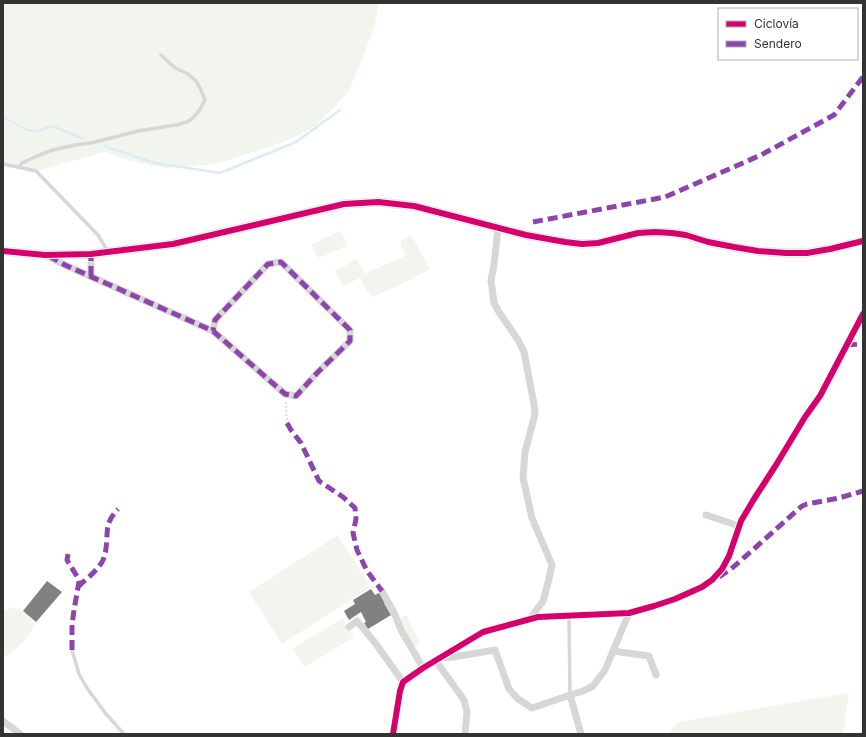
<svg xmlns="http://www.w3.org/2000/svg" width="866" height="737" font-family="Inter,sans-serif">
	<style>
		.green { fill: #f1f5ed }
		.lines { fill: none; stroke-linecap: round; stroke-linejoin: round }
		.stream { stroke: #ddebf3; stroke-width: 2.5 }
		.building { fill: #818181 }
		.path { stroke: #d6d6d6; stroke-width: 1.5; stroke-dasharray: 2 2; stroke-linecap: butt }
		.service { stroke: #d7d7d7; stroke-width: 3.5 }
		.minor { stroke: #d7d7d7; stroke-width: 7 }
		.tertiary { stroke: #d7d7d7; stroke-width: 9 }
		.quiet { stroke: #8e44ad; stroke-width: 5; stroke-dasharray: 10 5; stroke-linecap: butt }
		.cycleway-casing { stroke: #fff; stroke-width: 8 }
		.cycleway { stroke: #d6006c; stroke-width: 6 }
	</style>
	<rect width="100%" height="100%" fill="#fff"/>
	<path class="green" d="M3,3h376l-5,25 -25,63 -33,35 -32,16 -68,22 -50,4 -36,-7 -25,-9 -69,19 -33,-6z
		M340,231l3,4 4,11 -28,12c-4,-4 -7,-9 -7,-14z
		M411,235l19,34 -34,18 -24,10 -5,-6 -7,-13 -17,8 -8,-15 22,-12 7,15 41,-18 -5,-15z
		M338,535l33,52 -89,57 -33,-52z
		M11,607l10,3 14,14c-5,12 -19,27 -30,33l-2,-2v-44z
		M406,615l14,27 -8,6 -15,-28z
		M343,618l11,19 -50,30 -11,-19z
		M849,693l-6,41h-174l9,-12z"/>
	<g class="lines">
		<path class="stream" d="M3,117l24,13 11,1 14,-5 32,13
			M104,146l51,17 65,10 76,-31 44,-32"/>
	</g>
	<path class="building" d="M47,581l15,11 -26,30 -13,-11z
		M371,589l4,6 6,-3 5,10 -2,1 7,12 -23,14 -4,-6 2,-1 -5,-10 -12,8 -5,-9 11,-7 -2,-4z"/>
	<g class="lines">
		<path class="path" d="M286,402l1,21"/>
		<path class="service" d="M3,164l33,7 62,64 9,15
			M19,168l3,-5 15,-7 16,-6 22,-5 16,-2 47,-12 38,-6 11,-3 6,-4 6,-7 6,-11 -5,-12 -4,-7 -8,-7 -13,-6 -14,-13
			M569,616l1,79
			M72,650l7,24 8,14 19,26 18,20"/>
		<path class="minor" d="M498,228l-4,37 -3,15 3,23 5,9 19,28 6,12 10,52 1,10 -10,38 -2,26 9,40 20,47 -4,18 -5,18 -14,19
			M47,256l18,9 148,66 72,63 11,2 22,-24 32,-31v-11l-69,-68 -13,2 -53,56 -2,11
			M91,276v-22
			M706,515l33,11
			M382,591l13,24 6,15 22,38
			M349,627l8,-6 19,23 27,38
			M613,651l36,5 7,19
			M441,658l12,-1 42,-7 14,39 9,10 14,9 38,-13
			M436,661l28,39 3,12 -2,22
			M3,721l17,13
			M393,734l7,-43 3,-9 20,-14 60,-36 55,-15 91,-4 25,-7 21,-7 27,-12 10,-7 10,-11 7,-13 12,-35 13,-22 22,-34 29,-48 15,-21 43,-82
			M581,734l-11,-39 13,-4 10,-5 12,-16 24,-57"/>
		<path class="tertiary" d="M3,251l42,4 46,-1 82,-10 171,-40 34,-2 36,4 112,29 39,7 17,2 16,-1 40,-10 17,-1 17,1 14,2 22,7 26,5 24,4 28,2h21l23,-4 33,-8"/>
		<path class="quiet" d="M533,222l132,-25 96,-42 73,-40 29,-38
			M49,256l16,9 148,66 72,63 11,2 22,-24 32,-31v-11l-69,-68 -13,2 -53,56 -2,11
			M91,276v-22
			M847,345l16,-1
			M287,423l4,7 10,13 18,38 24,16 12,11 1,11 -3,14 4,17 10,21 15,20
			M68,554l-1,6 11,18 1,4 -5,28 -2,15v25
			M719,577l12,-8 24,-21 47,-42 5,-2 32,-6 24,-7
			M78,587c8,-8 18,-15 24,-25 6,-10 4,-26 6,-37 2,-6 6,-12 10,-16"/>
		<g class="cycleway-casing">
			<path id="cycleway" d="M3,251l42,4 46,-1 82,-10 171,-40 34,-2 36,4 112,29 39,7 17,2 16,-1 40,-10 17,-1 17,1 14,2 22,7 26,5 24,4 28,2h21l23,-4 33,-8
				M393,734l7,-43 3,-9 20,-14 60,-36 55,-15 91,-4 25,-7 21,-7 27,-12 10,-7 10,-11 7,-13 12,-35 13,-22 22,-34 29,-48 15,-21 43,-82"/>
		</g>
		<use href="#cycleway" class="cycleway"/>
	</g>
	<rect width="866" height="737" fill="none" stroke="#333333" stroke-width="8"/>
	<rect x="718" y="8" width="140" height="52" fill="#ffffff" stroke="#adadad"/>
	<rect x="726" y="21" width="20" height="6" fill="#d6006c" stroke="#adadad"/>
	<text x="754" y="28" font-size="12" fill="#333333">Ciclovía</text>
	<rect x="726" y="41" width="20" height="6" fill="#8e44ad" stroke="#adadad"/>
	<text x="754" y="48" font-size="12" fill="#333333">Sendero</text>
</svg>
